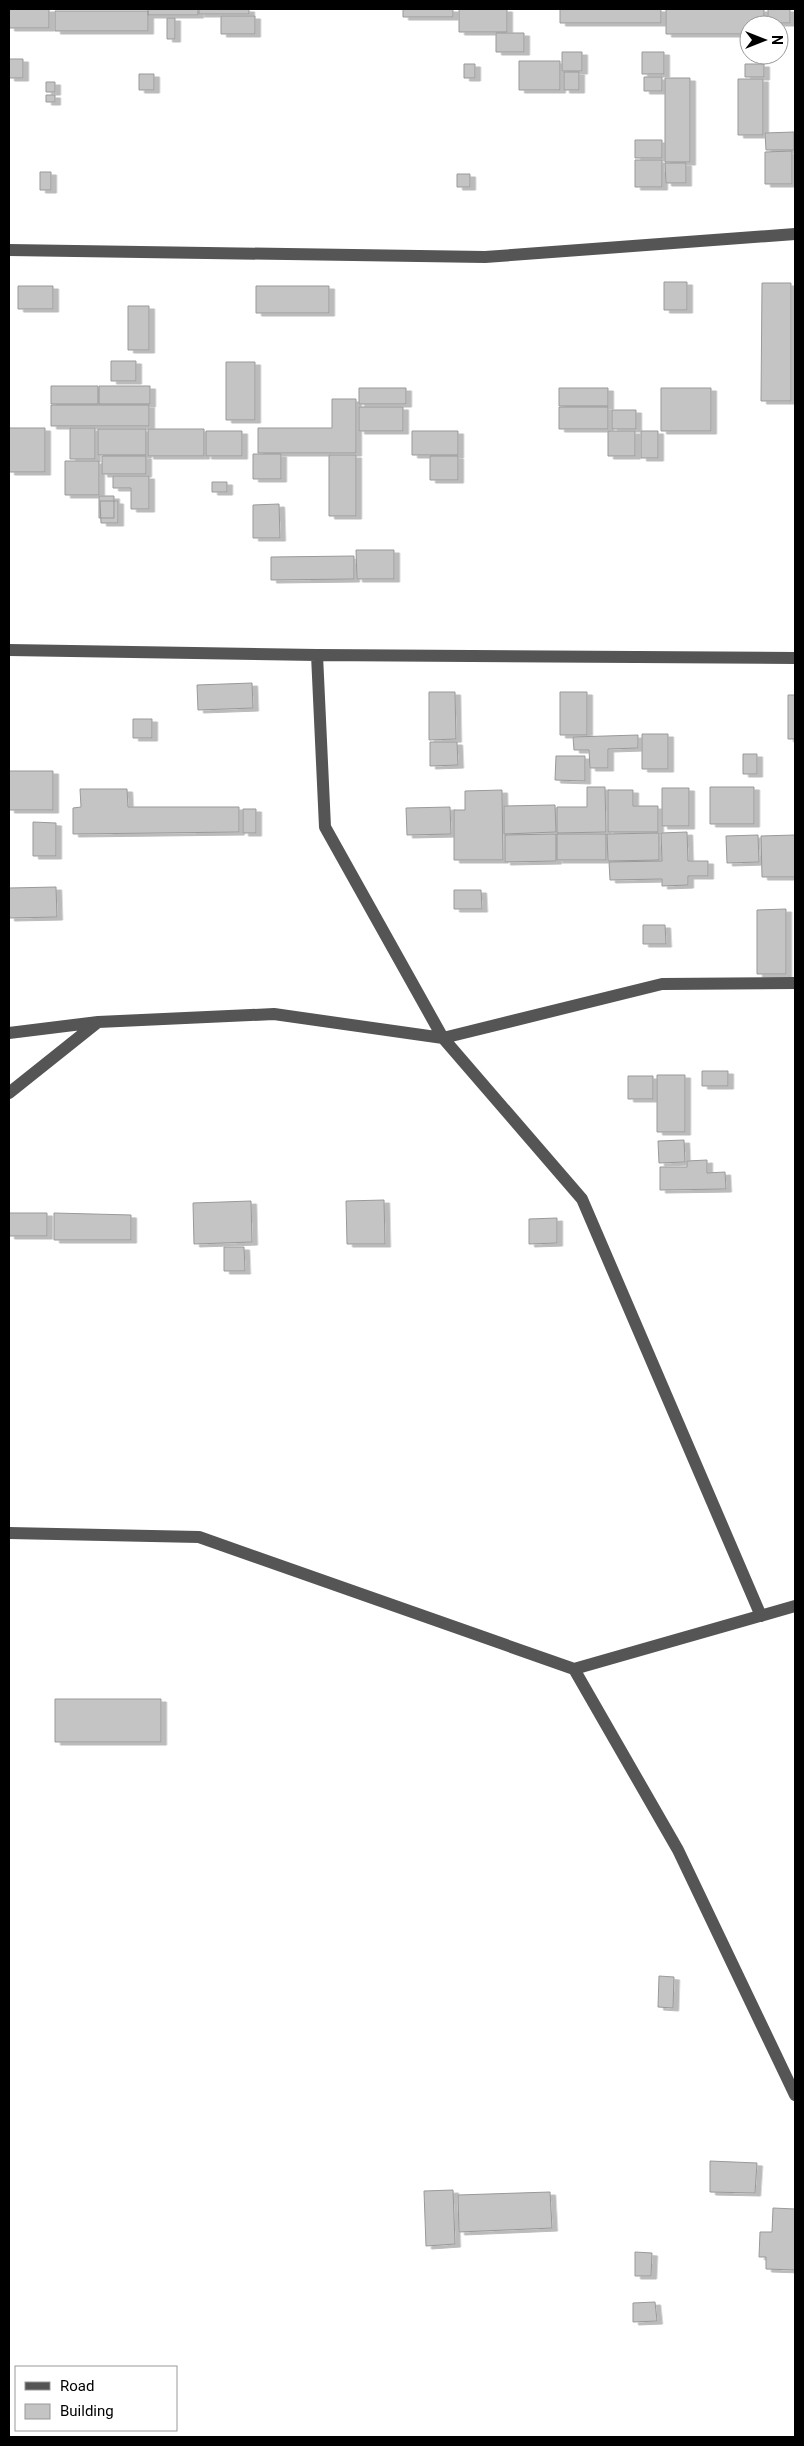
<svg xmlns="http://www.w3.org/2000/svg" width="804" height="2446" font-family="Roboto,sans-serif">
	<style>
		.building { fill: #c4c4c4; stroke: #999; filter: url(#shadow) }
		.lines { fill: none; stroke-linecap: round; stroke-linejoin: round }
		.minor { stroke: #555; stroke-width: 12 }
	</style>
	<defs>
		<filter id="shadow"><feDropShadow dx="5.5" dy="3" stdDeviation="0" flood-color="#0004"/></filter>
	</defs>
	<rect width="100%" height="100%" fill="#fff"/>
	<path class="building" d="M9,9h40v19h-40z
		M148,9h50v6h-50z
		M199,9h50v5h-50z
		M403,9h50v8h-50z
		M459,9h48v23h-48z
		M560,9h101v14h-101z
		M666,9h98v16h-15v9h-83z
		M768,9h22v14h-22z
		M55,11h93v20h-93z
		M221,16h34v18h-34z
		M167,18h8v21h-8z
		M496,33h28v19h-28z
		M562,52h20v19h-20z
		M642,52h22v22h-22z
		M9,59h14v19h-14z
		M519,61h41v29h-41z
		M464,64h11v14h-11z
		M745,64h19v13h-19z
		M564,72h15v18h-15z
		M139,74h15v16h-15z
		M644,77h18v14h-18z
		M665,78h25v84h-25z
		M738,79h25v56h-25z
		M46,82h9v10h-9z
		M46,95h9v7h-9z
		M794,132v18h-28l-1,-17z
		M635,140h27v18h-27z
		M792,151v33h-27v-32z
		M635,160h27v27h-27z
		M665,163h21v20h-20z
		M40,172h11v18h-11z
		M457,174h13v13h-13z
		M664,282h23v28h-23z
		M762,283h29v118h-30z
		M18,286h35v23h-35z
		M256,286h73v27h-73z
		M128,306h21v44h-21z
		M111,361h25v20h-25z
		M226,362h29v58h-29z
		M51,386h47v18h-47z
		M99,386h51v18h-51z
		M359,388h47v16h-47z
		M559,388h49v18h-49z
		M661,388h50v43h-50z
		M332,399h24v54h-98v-25h74z
		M51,405h98v21h-98z
		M359,407h44v24h-44z
		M559,407h49v22h-49z
		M612,410h24v19h-24z
		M9,428h36v44h-36z
		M70,428h25v31h-25z
		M98,429h48v26h-48z
		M148,429h56v27h-56z
		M206,431h36v25h-36z
		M412,431h46v24h-46z
		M608,431h27v25h-27z
		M641,431h17v27h-17z
		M253,454h28v25h-28z
		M329,455h27v61h-27z
		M102,456h44v18h-44z
		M430,456h28v24h-28z
		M65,461h34v34h-34z
		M113,476h36v33h-18v-21h-18z
		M212,482h15v10h-15z
		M99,496h15v22h-15z
		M100,501h18v22h-17z
		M279,504l1,34h-27v-33z
		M356,550h38v29h-37z
		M354,556v23l-83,1v-23z
		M252,683l1,25 -55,2 -1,-25z
		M429,692h26l1,47 -27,1z
		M560,692h27v43h-27z
		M788,695h7v44h-7z
		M133,719h19v19h-19z
		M642,734h26v35h-26z
		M638,735v13l-30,1v19h-18l-1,-18h-15l-1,-13z
		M430,742h27l1,23 -28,1z
		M743,754h14v20h-14z
		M556,756h29v25l-30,-1z
		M9,771h44v39h-44z
		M587,787h18l1,45 -49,1v-26h30z
		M710,787h44v37h-44z
		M662,788h27v38h-27z
		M80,789h47l1,18h111v25l-166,2v-26l8,-1z
		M502,790l1,70h-49v-50h11v-19z
		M608,790h25v16h25v26h-50z
		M555,805l1,27 -52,2v-28z
		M450,807l1,27 -44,1 -1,-27z
		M243,809h13v24h-13z
		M33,822l23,1v33h-23z
		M687,832l1,29h20v15h-20v9l-26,1v-7l-52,1 -1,-18 53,-1 -1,-28z
		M659,833v27l-51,1 -1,-27z
		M556,834v27l-51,1v-27z
		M557,834h49v26h-49z
		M758,835l1,27 -32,1 -1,-27z
		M795,835v42h-33l-1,-41z
		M56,887l1,30 -48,1v-30z
		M454,890h27l1,19h-28z
		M786,909v65h-29v-64z
		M643,925h22l1,19h-23z
		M702,1071h26v15h-26z
		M657,1075h28v57h-28z
		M628,1076h25v23h-25z
		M684,1140l1,22 -26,1 -1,-22z
		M707,1160v13l18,-1 1,17 -66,1v-23h27v-6z
		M384,1200l1,44h-38l-1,-43z
		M251,1201l1,41 -58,2 -1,-41z
		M9,1213h38v23h-38z
		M54,1213l77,2v25h-77z
		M557,1218v25l-28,1v-25z
		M224,1247h20l1,24h-21z
		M55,1699h106v43h-106z
		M659,1976l15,1 -1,31 -15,-1z
		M710,2161l47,2 -2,30 -45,-1z
		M453,2190l2,54 -29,2 -2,-55z
		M550,2192l2,36 -93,4 -1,-37z
		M773,2208l22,1v61l-29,-1v-12h-7l1,-25h12z
		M635,2252l17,1 -1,23h-16z
		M655,2302l2,19 -24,1v-19z"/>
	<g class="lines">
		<path class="minor" d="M9,250l476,7 310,-23
			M9,650l308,5 478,3
			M317,655l8,172 118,211 139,161 179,417
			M9,1033l89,-11 176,-8 169,24 219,-54 133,-1
			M9,1093l89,-71
			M9,1533l190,4 375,132 221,-63
			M574,1669l104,181 117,245"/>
	</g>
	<rect width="804" height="2446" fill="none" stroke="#000000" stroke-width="20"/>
	<rect x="15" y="2366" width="162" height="65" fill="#ffffff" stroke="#999999"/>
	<rect x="25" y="2382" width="25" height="8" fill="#555555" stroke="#999999"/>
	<text x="60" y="2391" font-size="15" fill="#000000">Road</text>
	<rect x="25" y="2404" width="25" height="15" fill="#c4c4c4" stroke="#999999"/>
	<text x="60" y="2416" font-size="15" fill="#000000">Building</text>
	<g transform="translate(764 40) rotate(90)"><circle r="24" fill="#ffffff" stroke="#999999"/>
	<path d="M0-4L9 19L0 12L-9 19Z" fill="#000000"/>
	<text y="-8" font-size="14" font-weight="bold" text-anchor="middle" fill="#000000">N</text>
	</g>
</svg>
